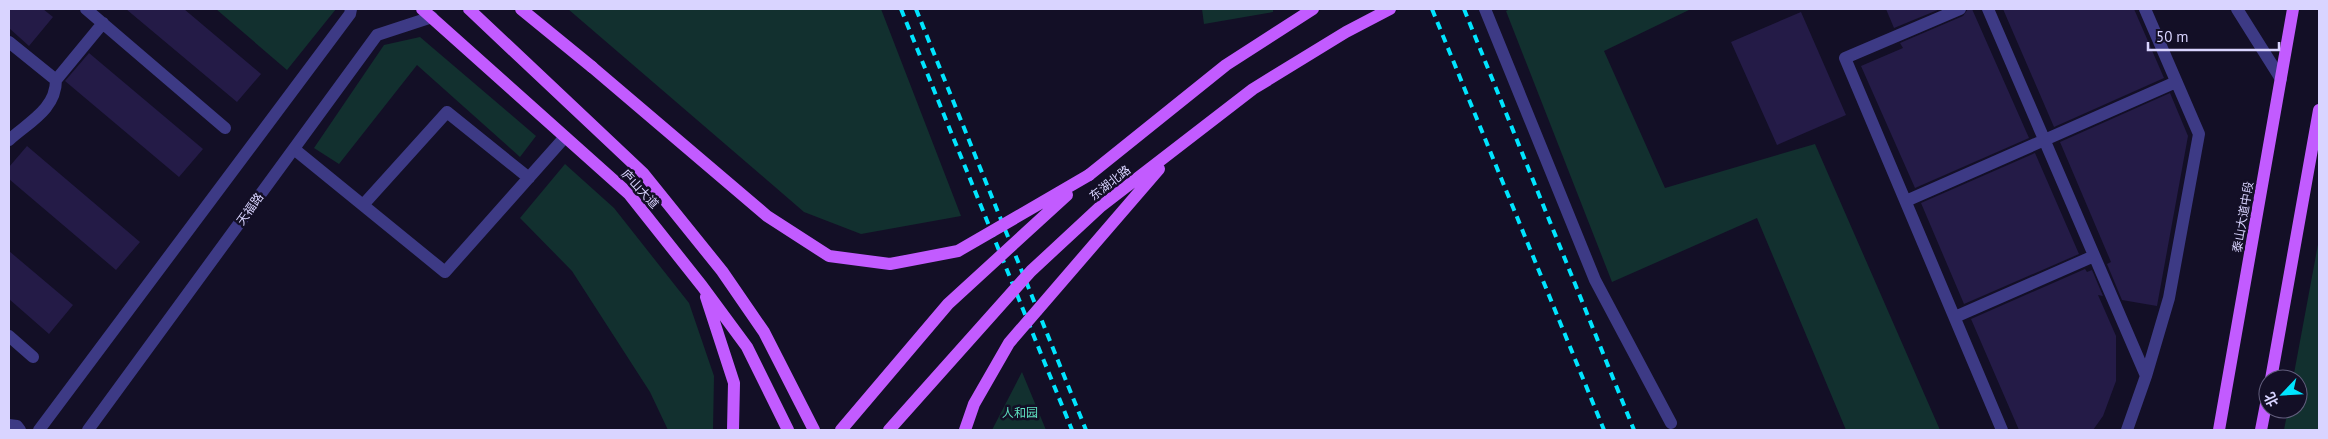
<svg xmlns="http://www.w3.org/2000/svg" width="2328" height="439" font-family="'PT Sans','Noto Sans SC',sans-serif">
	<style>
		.green { fill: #12302f }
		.building { fill: #241b47 }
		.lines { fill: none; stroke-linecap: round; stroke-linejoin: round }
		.minor { stroke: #3d3a85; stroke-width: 12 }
		.major { stroke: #c25bff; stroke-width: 12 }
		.rail { stroke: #00e5ff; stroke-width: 4; stroke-dasharray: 8 6; stroke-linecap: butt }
		.major-bridge { stroke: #c25bff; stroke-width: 12 }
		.labels { text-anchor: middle; stroke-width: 5; stroke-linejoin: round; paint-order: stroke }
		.street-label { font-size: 12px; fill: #d9d4ff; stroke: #130f26 }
		.park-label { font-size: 12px; fill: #5fe0c0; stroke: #130f26 }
	</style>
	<rect width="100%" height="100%" fill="#130f26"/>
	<path class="green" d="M216,9h120l-49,61z
		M568,9h313l80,207 -100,18 -57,-22z
		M1202,9h71v3l-69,12z
		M1510,9h181l-87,42 61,137 150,-44 125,286h-94l-89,-212 -145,64 -106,-271z
		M420,37l116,99 -16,21 -103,-92 -78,99 -25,-16 70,-103z
		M565,164l49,44 75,95 25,73 -1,54h-45l-18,-38 -78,-121 -52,-53z
		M2319,239v191h-35l4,-21h10v-30h-5z
		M1022,372l24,58h-54z"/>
	<path class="building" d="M9,9h34l10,8 -24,29 -20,-18z
		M126,9h58l77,65 -24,28z
		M1886,9h54l-46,19z
		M1968,9h4l57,129 -114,50 -54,-122 42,-18 -3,-5 63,-27z
		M2003,9h131l30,69 -110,49z
		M1801,12l45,103 -69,30 -46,-103z
		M89,53l114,96 -24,28 -114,-96z
		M2170,93l18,43 -31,170 -35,-6 -15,-36 4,-2 -51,-120z
		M27,146l113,96 -24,28 -107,-91v-12z
		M2035,153l44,101 -115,50 -43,-101z
		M9,251l64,54 -24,29 -40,-35z
		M2085,269l2,3 5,-2 11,26 -5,-1 18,41v45l-13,35 -10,14h-74l-48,-111z"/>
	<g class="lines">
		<path class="minor" d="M86,9l139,119
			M1485,9l110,271 76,143
			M1960,9l-115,49 157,372
			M1988,9l158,367
			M2237,9l44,70
			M9,42l47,38
			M9,140c20,-18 47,-31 47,-60l47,-57
			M294,149l151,123 120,-135
			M1906,201l270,-119
			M363,205l84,-93 82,66
			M1955,317l139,-61
			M9,336l24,21
			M9,425l8,1 3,4
			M39,430l311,-416 1,-5
			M88,430l289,-395 55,-18
			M2127,430l19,-54 23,-78 30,-164 -54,-125"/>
		<path class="major" d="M422,9l207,185 73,92 45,61 41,83
			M469,9l174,164 79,98 42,61 50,98
			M521,9l71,58
			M1089,175l137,-110 87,-56
			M706,297l28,86 -1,47
			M2271,379l48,-269
			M2219,430l74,-421
			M2261,430l7,-36"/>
		<path class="rail" d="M901,9l171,421
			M916,9l170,421
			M1432,9l172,421
			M1464,9l170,421"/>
		<path class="major-bridge" d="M592,67l175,149 62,40 61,8 68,-13 131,-76
			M841,430l107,-126 119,-109
			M889,430l142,-159 69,-64 153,-118 93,-57 44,-23
			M965,430l9,-26 35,-61 150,-174"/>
	</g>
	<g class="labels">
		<g class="street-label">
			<text transform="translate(1110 183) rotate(-38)" y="4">东湖北路</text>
			<text transform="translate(640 189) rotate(47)" y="4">庐山大道</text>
			<text transform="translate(250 209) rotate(-54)" y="4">天福路</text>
			<text transform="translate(2243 217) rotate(-80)" y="4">泰山大道中段</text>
		</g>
		<g class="park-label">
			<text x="1020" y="417">人和园</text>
		</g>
	</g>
	<rect width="2328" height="439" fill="none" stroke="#d9d4ff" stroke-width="20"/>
	<g transform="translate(2283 394) rotate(245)"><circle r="24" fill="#130f26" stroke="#625e7d"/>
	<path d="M0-4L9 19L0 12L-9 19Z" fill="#00e5ff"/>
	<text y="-8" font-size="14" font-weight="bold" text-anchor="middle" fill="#d9d4ff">北</text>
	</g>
	<path d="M2148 42v8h131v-8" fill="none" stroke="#d9d4ff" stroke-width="2.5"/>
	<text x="2156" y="42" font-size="15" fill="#d9d4ff" stroke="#130f26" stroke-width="4" paint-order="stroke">50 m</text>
</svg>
